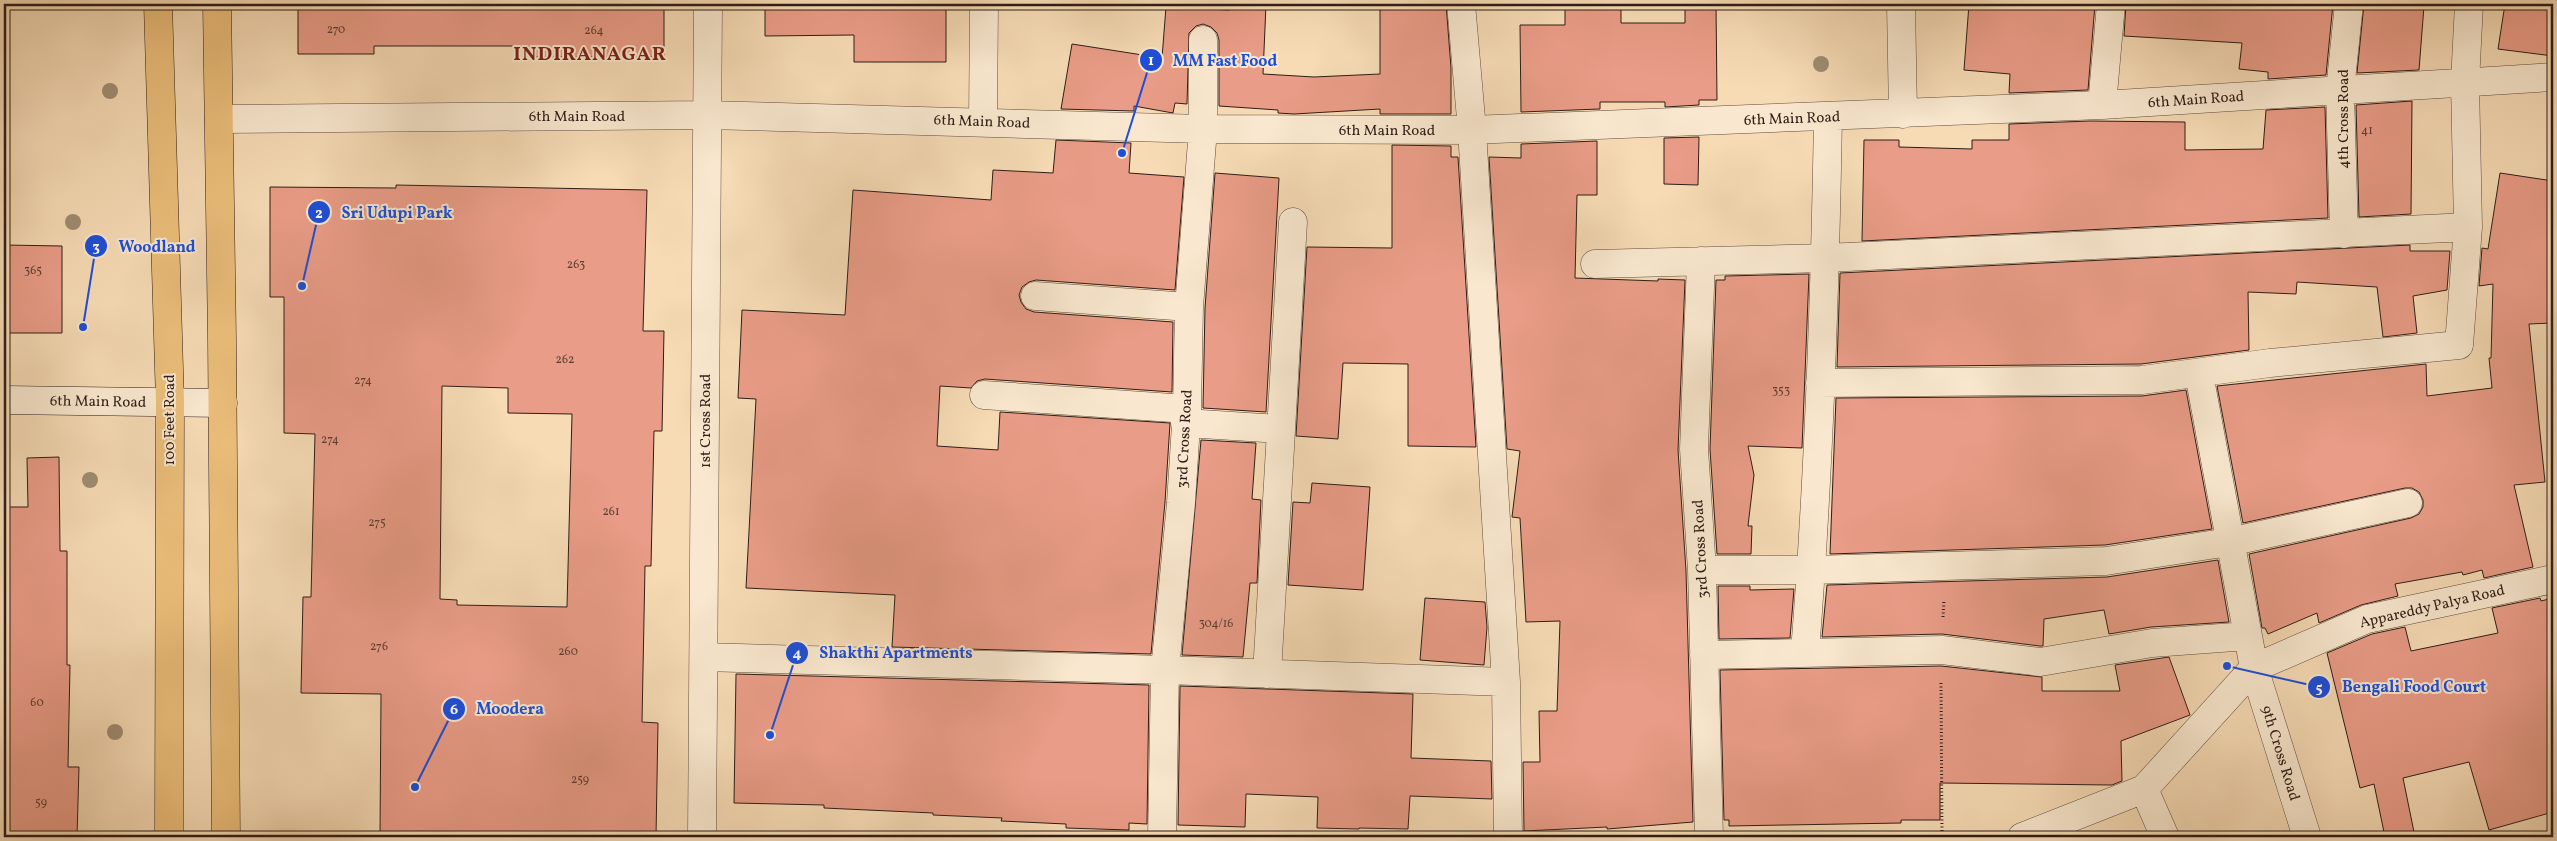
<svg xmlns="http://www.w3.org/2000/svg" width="2557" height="841" font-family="Vollkorn,serif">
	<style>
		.building { fill: #e99c87; stroke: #2f1d17; fill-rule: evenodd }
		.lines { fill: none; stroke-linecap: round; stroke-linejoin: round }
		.street-casing { stroke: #614c3e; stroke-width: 29 }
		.secondary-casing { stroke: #2f1d17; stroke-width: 29 }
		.primary-casing { stroke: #2f1d17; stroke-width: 29 }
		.path { stroke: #2f1d17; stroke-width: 3; stroke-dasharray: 1 2.5; stroke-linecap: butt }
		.street { stroke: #f9e8cf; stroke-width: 28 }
		.secondary { stroke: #f9e8cf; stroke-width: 28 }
		.primary { stroke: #ebbe7a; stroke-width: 28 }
		.tree { fill: #9f8d72 }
		.labels { text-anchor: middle; stroke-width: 4; stroke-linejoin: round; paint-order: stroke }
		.number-label { font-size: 12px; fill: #5e3d33 }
		.street-label { font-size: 15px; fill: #2f1d17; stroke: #f9e8cf }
		.district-label { font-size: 20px; font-weight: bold; letter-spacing: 1px; fill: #7a1f14; stroke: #f9e8cf }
		.leader { fill: none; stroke: #1d4ed8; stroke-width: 2 }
		.callout-dot { fill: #1d4ed8; stroke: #f9e8cf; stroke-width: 2 }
		.mark-label { font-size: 15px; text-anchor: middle; font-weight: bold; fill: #fff }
		.callout-label { font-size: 16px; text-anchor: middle; font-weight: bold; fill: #1d4ed8; stroke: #f9e8cf; stroke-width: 4; stroke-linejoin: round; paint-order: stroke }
	</style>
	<rect width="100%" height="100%" fill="#f6dbb5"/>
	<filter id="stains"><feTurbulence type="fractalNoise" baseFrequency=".004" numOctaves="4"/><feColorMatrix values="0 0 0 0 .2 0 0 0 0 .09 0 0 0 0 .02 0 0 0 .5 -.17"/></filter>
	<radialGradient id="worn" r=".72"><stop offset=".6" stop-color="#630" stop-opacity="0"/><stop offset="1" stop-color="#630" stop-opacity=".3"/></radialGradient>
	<path class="building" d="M298,4h366v53h-140v-11h-150v8h-76z
		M765,4h181v58h-92v-27l-89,1z
		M1229,4h37l-3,70 51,3 66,-3v-70h66l5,64v46h-71v-5l-86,5 -16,-1v-3l-59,-4v-66l-2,-7 -6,-6 -8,-3 -7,2 -7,7 -2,71 -12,-1 -2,10 -39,-7v5l-73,-2 11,-65 90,14 4,-51 63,3z
		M1565,4h56v19h64v-19h31l1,96h-18v5l-34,2v-5h-65v7l-79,3 -1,-87h45z
		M1969,4h126l-7,86 -79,3 1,-19 -46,-4z
		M2126,4h207l-7,71 -58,4v-7l-29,-3 3,-26 -118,-7z
		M2364,4l60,2 -5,64 -62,3z
		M2505,4h48v52l-55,-7z
		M2412,101l-1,113 -52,3 -3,-112z
		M2325,107l3,111 -466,23 2,-101h35v7l73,2v-9h37v-16l81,-3 95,1v28l78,-1 3,-39z
		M1699,137l-1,48 -34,-1v-46z
		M1056,140l75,3 -2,30 55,4 -9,113 -139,-10 -7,2 -7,5 -3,8 2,7 5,7 8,3 139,10 -1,70 -187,-13 -8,2 -6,7 -31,-2 -3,60 61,4 2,-38 170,11 -5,79 -14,152 -259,-7 3,-52 -149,-7 10,-189 -18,-1 4,-88 103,5 8,-125 138,10 2,-30 60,3z
		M1597,141v54h-20l-2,83 83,3v-2l27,1 -7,170 8,121 7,251 -86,7v-2l-83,4 -1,-69h17l-1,-51h18l3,-90 -34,1 -6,-104 -8,-1 8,-66 -13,-2 -18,-292 32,1v-14z
		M1392,145l59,1v11h7l18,290 -68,-1v-82l-65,-1 -5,76 -42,-3 11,-189 85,1z
		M1215,173l64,5 -13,234 -63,-4 2,-100z
		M2500,173l53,8v142l-24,1 16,158 -31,3 19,82 -49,11 -2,-8 -19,5 -1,-3 -67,12 3,12 -37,9 -42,18 -2,-10 -49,21 -3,-6h-3l-13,-74 162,-36 8,-4 4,-7v-7l-4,-8 -7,-4h-7l-162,35 -26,-137 209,-22 1,32 65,-8 -3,-30h2l2,-74 -14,2 3,-38 6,1z
		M396,185l251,5 -4,141h21l-2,100h-8l-3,135h-6l-3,156 16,1 -2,114 -207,-3v2h-69l1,-142 -80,-1 2,-96h8l4,-163 -31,-1v-136h-14v-110l126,1zM442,386l66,2v25l64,1 -5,193 -110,-2v-5l-17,-1z
		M4,245l58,1v87h-58z
		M2410,245v6h40l-3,39 -34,6 4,37 -34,4 -6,-50 -80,-5 -1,12 -48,-2 1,58 -108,14 -304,3 3,-94z
		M1809,274l-7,174 -54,-2 6,29 -6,51h4l-1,28h-34l-7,-105 6,-169h9v-4z
		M2186,390l26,139 -107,16 -275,9 6,-156 306,-2z
		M1201,440l55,3 -4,56 9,1 -4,83h-7l-7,74 -61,-2z
		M59,457l1,94h7v114h3l-2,102h11l-2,70h-73v-330h24l-1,-49z
		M1312,483l58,4 -7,103 -75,-5 5,-83 17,1z
		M2218,560l11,62 -78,5 -42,7 -5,-24 -60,9 -1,27h-3l-98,-12 -120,3 5,-52 280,-8z
		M1718,586h32v4l44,-1 -4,49 -71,1z
		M1425,598l60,4 2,25 -3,38 -64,-5z
		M2540,598l1,3 12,-3v214l-64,18 -20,-68 -66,16 12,59h-30l-11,-53 -14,4 -33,-135 45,-19 33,-7 6,24 87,-18 -6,-25z
		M2169,657l21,58 -69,26 1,40 -10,4 -172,-2v37h-39v3l-172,3v-6h-5l-4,-150 221,-4 101,11v14h78l-5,-26z
		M736,674l413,11 -2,139 -18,-1v7l-63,-2v-4l-65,-3 1,-3 -69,-3v-2l-109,-5v-3l-90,-2z
		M1180,686l233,8 -2,64 80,3 1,38 -82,-3 -2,33 -49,-1v1l-42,-1 1,-31 -72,-3 -1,33 -67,-2z"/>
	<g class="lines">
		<g class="street-casing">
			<path id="street" d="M1461,4l11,126 34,552 2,155
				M1901,4l2,110
				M2102,105l9,-101
				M219,119l489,-4 495,14 269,1 630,-25 451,-28
				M983,121l1,-117
				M2344,234l-4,-144 9,-86
				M1701,261l-7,188 8,121 7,267
				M1595,264l231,-6 642,-31
				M1035,296l154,11
				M2199,374l55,294 53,169
				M1820,383l322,-3 128,-17 189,-18 9,-118 -3,-145 4,-78
				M984,395l203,14
				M1185,423l96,6
				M1702,570h110l294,-9 123,-19 179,-39
				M1805,652c14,-178 20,-357 23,-536
				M1704,655l238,-5 98,12 112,-19 96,-7
				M704,657l461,13 341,12
				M1267,674l26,-452
				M2144,789l21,48
				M702,837l6,-833
				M1162,837l3,-167 16,-167 6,-94 2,-102 14,-178v-89
				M2022,837l122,-48 110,-121 113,-49 186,-40"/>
		</g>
		<g class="secondary-casing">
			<path id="secondary" d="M4,400l219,3"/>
		</g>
		<g class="primary-casing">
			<path id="primary" d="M158,4l12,398 -1,435
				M217,4l5,335 4,498"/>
		</g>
		<path class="path" d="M1943,617l1,-17
			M1941,683l1,154"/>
		<use href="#street" class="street"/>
		<use href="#secondary" class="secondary"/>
		<use href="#primary" class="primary"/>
	</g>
	<g class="tree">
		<circle cx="1821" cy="64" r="8"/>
		<circle cx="110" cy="91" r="8"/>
		<circle cx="73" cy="222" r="8"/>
		<circle cx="90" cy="480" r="8"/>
		<circle cx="115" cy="732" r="8"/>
	</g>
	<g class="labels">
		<g class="number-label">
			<text x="336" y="33">270</text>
			<text x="594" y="34">264</text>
			<text x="2367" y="134">41</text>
			<text x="576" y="268">263</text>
			<text x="33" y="274">365</text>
			<text x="565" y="363">262</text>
			<text x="363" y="384">274</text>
			<text x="1781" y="394">353</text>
			<text x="330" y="443">274</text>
			<text x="611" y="515">261</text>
			<text x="377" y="526">275</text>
			<text x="1216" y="627">304/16</text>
			<text x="379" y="650">276</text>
			<text x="568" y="655">260</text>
			<text x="37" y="706">60</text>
			<text x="580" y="783">259</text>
			<text x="41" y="806">59</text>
		</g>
		<g class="street-label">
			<text transform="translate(2196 99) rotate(-4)" y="5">6th Main Road</text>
			<text x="577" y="121">6th Main Road</text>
			<text transform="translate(1792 118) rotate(-2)" y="5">6th Main Road</text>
			<text transform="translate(2343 119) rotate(-90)" y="5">4th Cross Road</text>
			<text transform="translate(982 121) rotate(2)" y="5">6th Main Road</text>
			<text x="1387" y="135">6th Main Road</text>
			<text transform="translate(98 401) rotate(1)" y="5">6th Main Road</text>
			<text transform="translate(169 420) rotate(-90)" y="5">100 Feet Road</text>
			<text transform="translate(705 421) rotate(-90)" y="5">1st Cross Road</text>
			<text transform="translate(1184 439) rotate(-87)" y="5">3rd Cross Road</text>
			<text transform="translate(1700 549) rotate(-93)" y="5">3rd Cross Road</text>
			<text transform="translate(2432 606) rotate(-13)" y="5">Appareddy Palya Road</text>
			<text transform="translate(2281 753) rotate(73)" y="5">9th Cross Road</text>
		</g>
		<g class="district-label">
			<text x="590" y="60">INDIRANAGAR</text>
		</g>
	</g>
	<path class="leader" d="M1122 153L1151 60M302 286L319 212M83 327L96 246M770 735L797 653M2227 666L2319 687M415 787L454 709"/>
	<g class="callout-dot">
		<circle cx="1122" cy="153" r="5"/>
		<circle cx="302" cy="286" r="5"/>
		<circle cx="83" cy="327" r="5"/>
		<circle cx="770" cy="735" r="5"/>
		<circle cx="2227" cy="666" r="5"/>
		<circle cx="415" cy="787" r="5"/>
		<circle cx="1151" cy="60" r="12"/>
		<circle cx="319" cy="212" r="12"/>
		<circle cx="96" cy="246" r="12"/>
		<circle cx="797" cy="653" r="12"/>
		<circle cx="2319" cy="687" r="12"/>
		<circle cx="454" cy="709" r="12"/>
	</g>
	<g class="mark-label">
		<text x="1151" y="65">1</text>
		<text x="319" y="218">2</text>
		<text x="96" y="251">3</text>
		<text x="797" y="658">4</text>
		<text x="2319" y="692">5</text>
		<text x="454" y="714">6</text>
	</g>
	<g class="callout-label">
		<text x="1225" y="66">MM Fast Food</text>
		<text x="397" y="218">Sri Udupi Park</text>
		<text x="157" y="252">Woodland</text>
		<text x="896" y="658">Shakthi Apartments</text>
		<text x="2414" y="692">Bengali Food Court</text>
		<text x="510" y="714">Moodera</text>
	</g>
	<rect width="2557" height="841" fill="none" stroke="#f6dbb5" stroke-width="20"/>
	<rect x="5" y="5" width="2547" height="831" fill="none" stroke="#2f1d17" stroke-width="2.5"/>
	<rect x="10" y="10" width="2537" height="821" fill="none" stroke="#2f1d17"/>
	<rect width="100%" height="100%" filter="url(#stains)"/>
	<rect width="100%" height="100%" fill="url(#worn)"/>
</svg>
